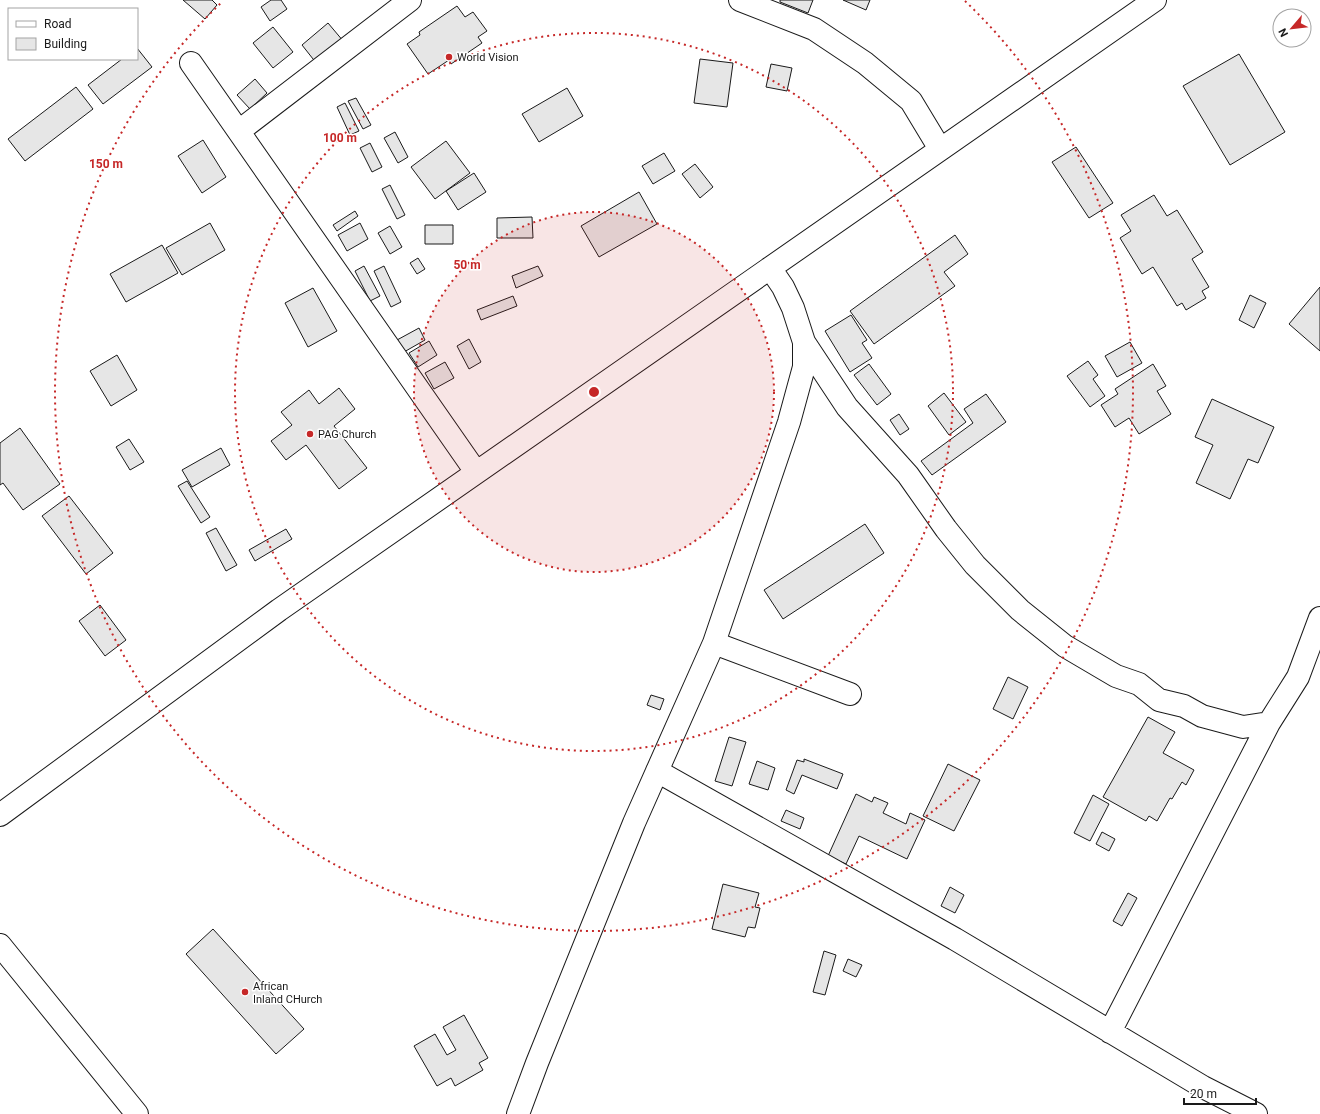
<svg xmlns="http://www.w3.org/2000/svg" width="1320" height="1114" font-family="Roboto,sans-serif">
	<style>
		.building { fill: #e6e6e6; stroke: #1a1a1a }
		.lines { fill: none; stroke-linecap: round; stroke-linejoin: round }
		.minor-casing { stroke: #1a1a1a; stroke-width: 24 }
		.minor { stroke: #fff; stroke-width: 22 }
		.ring { fill: none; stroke: #c62828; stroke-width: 2; stroke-dasharray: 2 4 }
		.poi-dot { fill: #c62828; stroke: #fff; stroke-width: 1.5 }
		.labels { text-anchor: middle; stroke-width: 3; stroke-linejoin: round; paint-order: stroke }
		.poi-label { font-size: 11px; fill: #1a1a1a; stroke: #fff; text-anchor: start }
		.centre { fill: #c62828; stroke: #fff; stroke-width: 2 }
		.ring-label { font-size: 12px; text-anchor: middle; font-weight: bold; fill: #c62828; stroke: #fff; stroke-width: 3; stroke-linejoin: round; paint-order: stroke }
	</style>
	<rect width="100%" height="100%" fill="#fff"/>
	<path class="building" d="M183,0h29l5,5 -12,14z
		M271,0h10l6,9 -17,12 -9,-14z
		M780,0h33l-5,13 -28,-11z
		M843,0h27l-4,10z
		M457,6l8,11 8,-5 14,19 -9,6 4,6 -31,21 -2,-4 -21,14 -21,-30 13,-9 -1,-3z
		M328,23l16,19 -27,22 -15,-19z
		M273,27l20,25 -20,16 -20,-25z
		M137,48l15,19 -49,37 -15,-19 34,-26h15z
		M1239,54l46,78 -55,33 -47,-79z
		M700,59l33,4 -6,44 -33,-4z
		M771,64l21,4 -5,23 -21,-4z
		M255,79l12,14 -17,16 -13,-14z
		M76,87l17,22 -68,52 -17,-22z
		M567,88l16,28 -44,26 -17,-28z
		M356,98l15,27 -8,4 -15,-28z
		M345,103l14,28 -9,4 -13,-28z
		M395,132l13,25 -10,6 -14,-25z
		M203,140l23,37 -24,16 -24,-37z
		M446,141l24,32 -35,26 -24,-32z
		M370,143l12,24 -10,5 -12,-24z
		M1076,147l37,56 -24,15 -37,-56z
		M664,153l11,18 -22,13 -11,-18z
		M695,164l18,23 -13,11 -18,-24z
		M474,173l12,19 -28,18 -12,-19z
		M390,185l15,30 -8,4 -15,-30z
		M639,192l18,32 -58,33 -18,-31z
		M1154,195l13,21 10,-6 26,42 -11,7 17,28 -7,4 4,7 -20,12 -4,-7 -5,3 -24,-39 -11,7 -22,-36 11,-7 -10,-16z
		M355,211l3,5 -21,15 -4,-6z
		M532,217l1,21h-36v-20z
		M210,223l15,27 -43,25 -16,-27z
		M360,223l8,16 -21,12 -9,-16z
		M425,225h28v19h-28z
		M390,226l12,21 -12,7 -12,-21z
		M955,235l13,19 -24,18 11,14 -81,58 -24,-33z
		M162,245l16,28 -52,29 -16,-28z
		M418,258l7,11 -8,5 -7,-11z
		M364,266l16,30 -10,5 -15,-30z
		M384,266l17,36 -10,5 -17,-36z
		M538,266l5,10 -27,12 -4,-12z
		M1320,287v64l-31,-27z
		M313,288l24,43 -29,16 -23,-44z
		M1250,295l16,8 -12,25 -15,-8z
		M513,296l4,10 -36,14 -4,-10z
		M851,315l16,25 -5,3 10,15 -22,14 -25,-41z
		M419,328l6,12 -21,12 -7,-12z
		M469,339l12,23 -12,7 -12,-23z
		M429,341l8,14 -19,12 -9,-14z
		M1130,342l12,21 -25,14 -12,-21z
		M117,355l20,35 -26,16 -21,-35z
		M1088,361l10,14 -5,4 12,17 -15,11 -23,-31z
		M445,362l9,16 -20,11 -9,-16z
		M869,364l22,30 -14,11 -23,-30z
		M1153,364l13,22 -9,5 14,23 -32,20 -10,-16 -14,9 -14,-22 17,-11 -3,-5z
		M339,388l16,21 -21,17 33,42 -28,21 -33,-44 -20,15 -15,-19 21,-16 -11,-13 28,-22 10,14z
		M944,393l22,29 -17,13 -21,-29z
		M986,394l20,28 -74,53 -11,-14 52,-38 -9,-14z
		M1212,399l62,28 -16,36 -10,-4 -18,40 -34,-16 17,-38 -18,-8z
		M899,414l10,15 -9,6 -10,-15z
		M20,428l40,56 -37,26 -20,-27 -3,2v-42z
		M129,439l15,23 -14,8 -14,-23z
		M221,448l9,17 -38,22 -10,-17z
		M187,481l23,36 -9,6 -23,-37z
		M69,496l44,57 -27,21 -44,-58z
		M865,524l19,29 -101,66 -19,-29z
		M216,528l21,37 -11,6 -20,-38z
		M286,529l6,10 -37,22 -6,-11z
		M100,605l26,35 -21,16 -26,-35z
		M1008,677l20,10 -15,32 -20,-10z
		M651,695l13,4 -4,11 -13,-5z
		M1148,717l27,15 -12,21 31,17 -8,15 -4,-3 -10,17 -2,-1 -13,23 -8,-5 -3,5 -43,-24z
		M729,737l17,5 -14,44 -17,-5z
		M804,759l39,15 -6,15 -35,-14 -8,19 -8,-4 11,-30 7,2z
		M757,761l18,7 -7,22 -19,-6z
		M948,764l32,16 -26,51 -31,-15z
		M856,794l16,8 2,-5 14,6 -5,10 23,11 4,-11 15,7 -18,39 -48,-23 -13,28 -18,-8z
		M1093,795l16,9 -19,37 -16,-8z
		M786,810l18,8 -4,11 -19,-8z
		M1102,832l13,7 -6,12 -13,-7z
		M723,884l36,9 -4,14 5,1 -5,20 -7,-1 -3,10 -33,-8z
		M950,887l14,8 -9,18 -14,-7z
		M1128,893l9,5 -15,28 -9,-5z
		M213,929l91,100 -28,25 -90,-100z
		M824,951l12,4 -11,40 -12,-3z
		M848,959l14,6 -6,12 -13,-6z
		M464,1015l24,43 -9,5 4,7 -28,16 -4,-8 -14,8 -23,-40 21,-12 12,21 9,-5 -13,-23z"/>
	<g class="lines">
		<g class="minor-casing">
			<path id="minor" d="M740,0l74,29 51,34 46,38 29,48
				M191,63l285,409
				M239,131l171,-131
				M804,342l43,65 61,68 38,54 29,36 45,45 45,36 51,30 23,8 20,16 25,6 18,10 41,11 26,-4 29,-46 22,-59
				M714,643l136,51
				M657,771l298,168 248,148 53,27
				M0,815l279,-205 876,-610
				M0,945l137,169
				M1110,1032l159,-309
				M518,1114l19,-51 97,-240 80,-180 75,-221 15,-55v-25l-11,-34 -10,-21 -13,-19"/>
		</g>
		<use href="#minor" class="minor"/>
	</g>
	<circle cx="594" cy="392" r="180" fill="#c62828" fill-opacity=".12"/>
	<g class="ring">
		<circle cx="594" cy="392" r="180"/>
		<circle cx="594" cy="392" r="359"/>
		<path d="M965 1A539 539 0 1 1 223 1"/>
	</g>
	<g class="poi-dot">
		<circle cx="449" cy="57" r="4"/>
		<circle cx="310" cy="434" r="4"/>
		<circle cx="245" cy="992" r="4"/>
	</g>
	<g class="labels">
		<g class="poi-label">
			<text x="457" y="61">World Vision</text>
			<text x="318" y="438">PAG Church</text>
			<text x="253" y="990">African<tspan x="253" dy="13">Inland CHurch</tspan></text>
		</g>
	</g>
	<circle cx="594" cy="392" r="6" class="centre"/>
	<g class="ring-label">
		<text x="340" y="142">100 m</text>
		<text x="106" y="168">150 m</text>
		<text x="467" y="269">50 m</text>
	</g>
	<rect x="8" y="8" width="130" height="52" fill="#ffffff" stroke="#a3a3a3"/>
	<rect x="16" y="21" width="20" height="6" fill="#ffffff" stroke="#a3a3a3"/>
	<text x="44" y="28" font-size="12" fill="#1a1a1a">Road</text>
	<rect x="16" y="38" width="20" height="12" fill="#e6e6e6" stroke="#a3a3a3"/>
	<text x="44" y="48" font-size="12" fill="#1a1a1a">Building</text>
	<g transform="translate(1292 28) rotate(242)"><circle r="19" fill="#ffffff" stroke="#a3a3a3"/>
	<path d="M0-3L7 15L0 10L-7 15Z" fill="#c62828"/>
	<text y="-6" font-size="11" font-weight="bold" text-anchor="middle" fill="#1a1a1a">N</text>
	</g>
	<path d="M1184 1098v6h72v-6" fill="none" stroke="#1a1a1a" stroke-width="2"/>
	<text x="1190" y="1098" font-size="12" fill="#1a1a1a" stroke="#ffffff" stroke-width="3" paint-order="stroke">20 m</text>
</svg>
